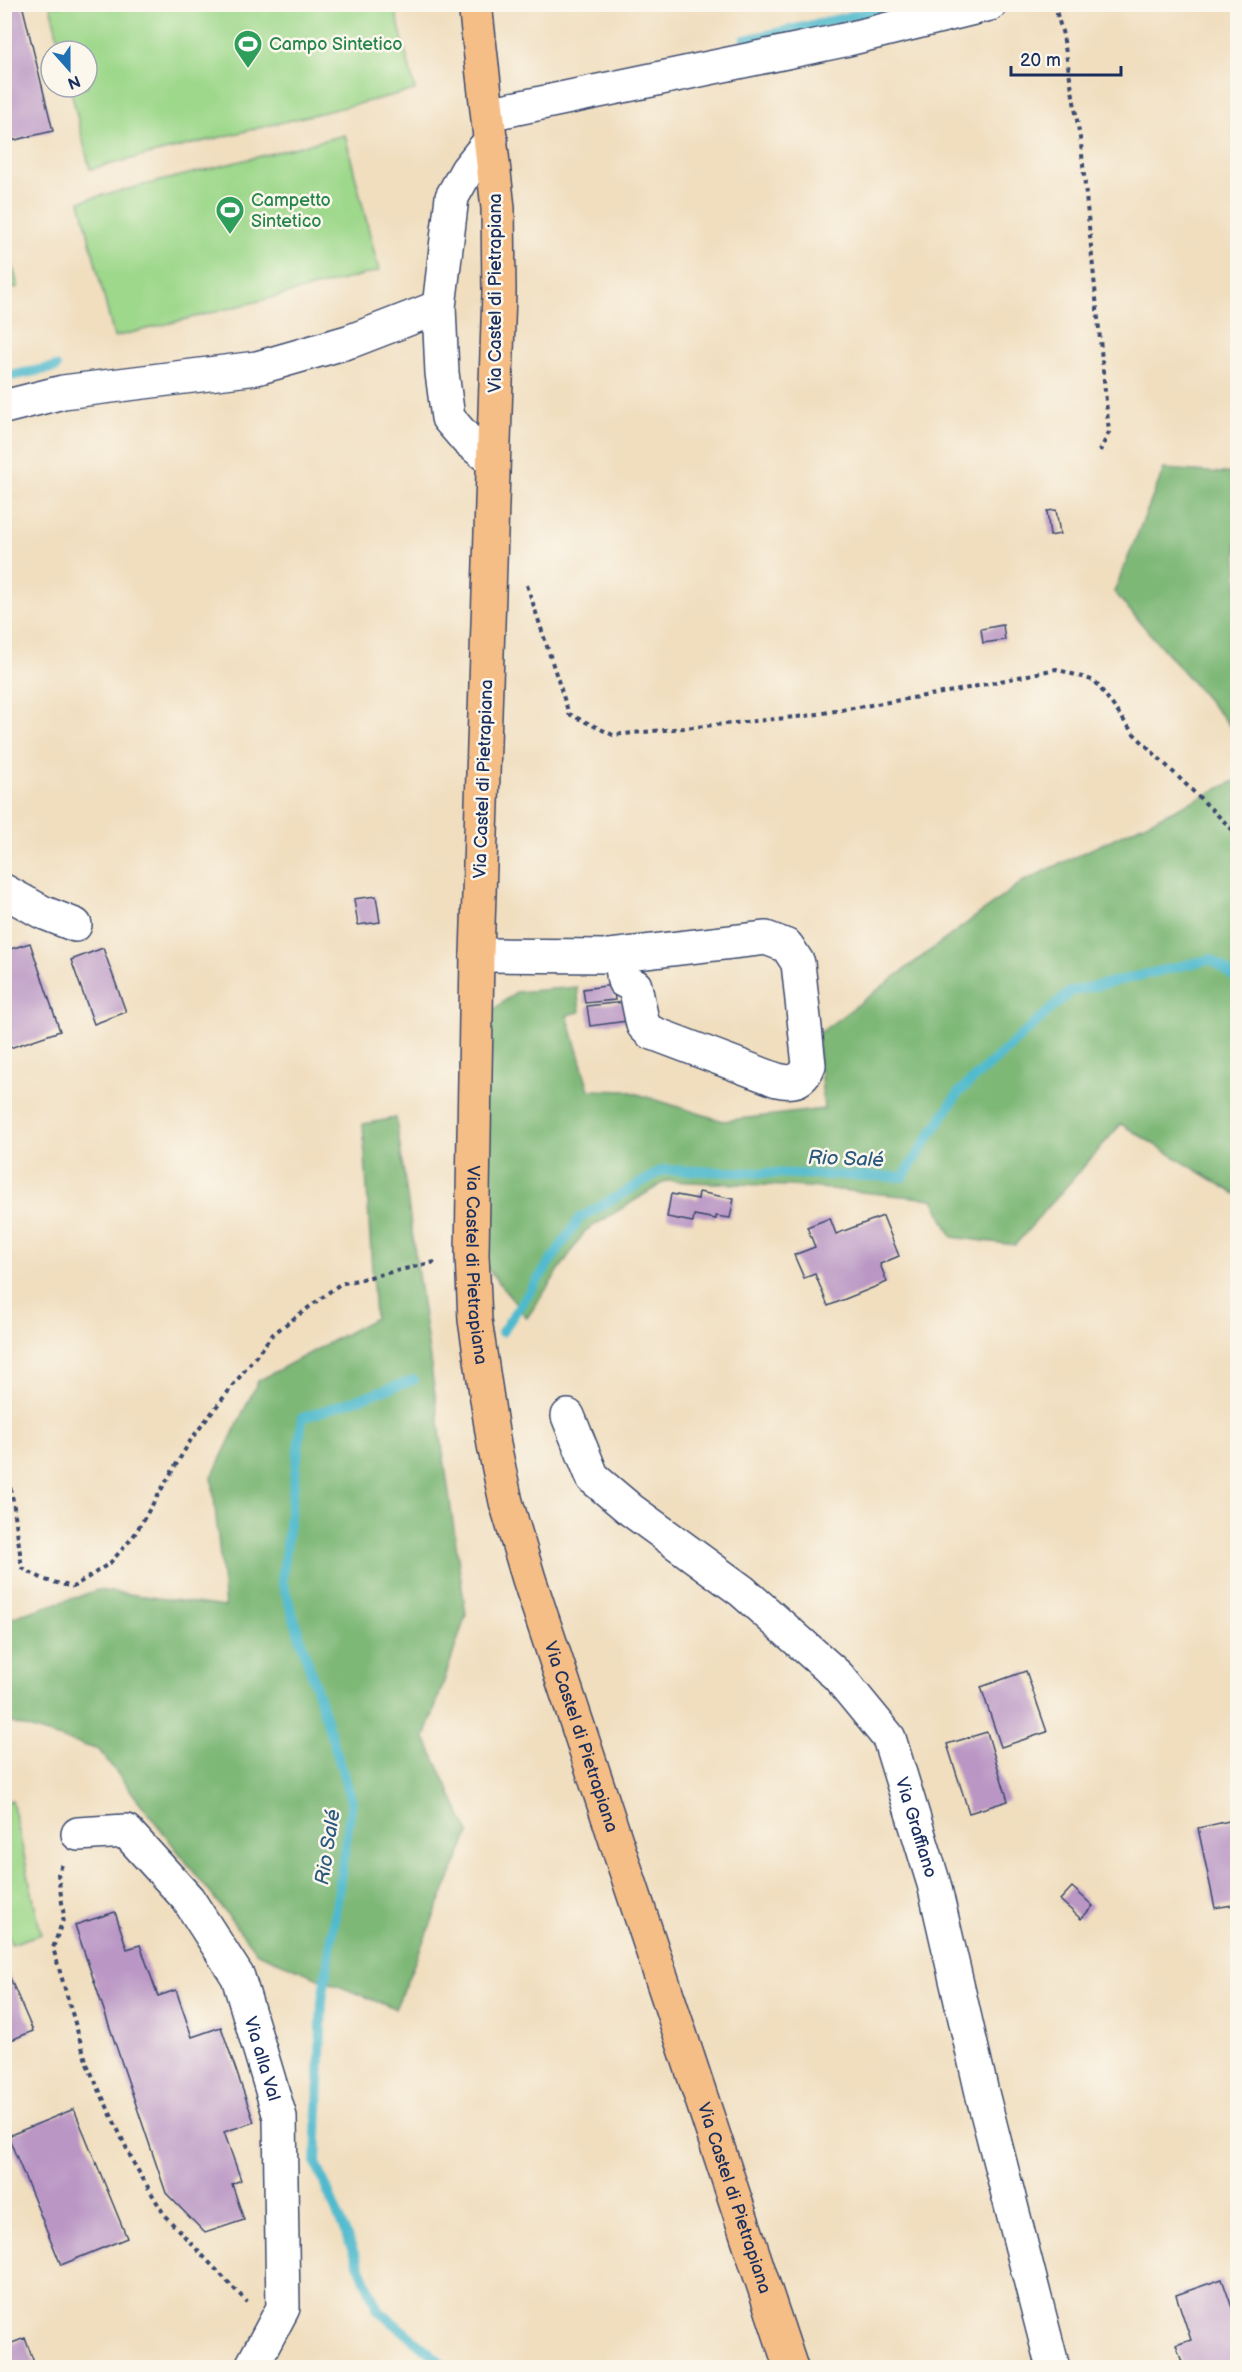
<svg xmlns="http://www.w3.org/2000/svg" width="1242" height="2372" font-family="'Balsamiq Sans',sans-serif">
	<style>
		.green { fill: #9ed88b; stroke: #5c8474; stroke-width: 1.5 }
		.forest { fill: #7eb877; stroke: #4c746a; stroke-width: 1.5 }
		.lines { fill: none; stroke-linecap: round; stroke-linejoin: round }
		.stream { stroke: #50bacd; stroke-width: 10 }
		.building { fill: #ba96c4 }
		.minor-casing { stroke: #3b496d; stroke-width: 36 }
		.major-casing { stroke: #3b496d; stroke-width: 36 }
		.path { stroke: #3b496d; stroke-width: 4; stroke-dasharray: 4.5 4.5; stroke-linecap: butt }
		.minor { stroke: #fff; stroke-width: 33 }
		.major { stroke: #f6be87; stroke-width: 33 }
		.labels { text-anchor: middle; stroke-width: 5; stroke-linejoin: round; paint-order: stroke }
		.leisure-label { font-size: 18px; fill: #27864d; stroke: #fbf7ec; text-anchor: start }
		.street-label { font-size: 18px; fill: #1b2f5e; stroke: #fbf7ec }
		.water-label { font-size: 20px; font-style: italic; fill: #2b597f; stroke: #fbf7ec }
	</style>
	<rect width="100%" height="100%" fill="#fbf7ec"/>
	<filter id="ink" filterUnits="userSpaceOnUse"><feTurbulence type="fractalNoise" baseFrequency=".0167" numOctaves="2"/><feDisplacementMap in="SourceGraphic" scale="12" xChannelSelector="R" yChannelSelector="G"/><feConvolveMatrix kernelMatrix="1 2 1 2 8 2 1 2 1" color-interpolation-filters="sRGB"/></filter>
	<filter id="wash" filterUnits="userSpaceOnUse"><feTurbulence type="fractalNoise" baseFrequency=".008" numOctaves="4" result="noise"/><feDisplacementMap in="SourceGraphic" scale="24" xChannelSelector="R" yChannelSelector="G"/><feGaussianBlur stdDeviation="1.35" result="paint"/><feColorMatrix in="noise" values="0 0 0 0 0 0 0 0 0 0 0 0 0 0 0 0 0 1.4 0 .05"/><feComposite in="paint" operator="in"/></filter>
	<g filter="url(#wash)">
		<rect width="100%" height="100%" fill="#f0debf"/>
		<path class="green" d="M50,5h344l21,85 -325,79 -20,-82h17v-36h-26z
			M345,135l34,136 -265,66 -34,-136z
			M4,232l14,55 -13,3h-1z
			M12,1800l29,134 -30,10 -7,-22v-120z"/>
		<path class="forest" d="M1164,469l73,5v260l-123,-142z
			M1237,780v415l-116,-71 -106,121 -63,-8 -19,-38 -124,-12 -143,-6 -81,50 -58,87 -48,-60 5,-241 32,-25 61,-5 3,25 -13,3 22,75 39,1 95,30 101,-12 -7,-74 205,-153z
			M396,1118l70,497 -41,123 44,95 -74,176 -138,-56 -158,-203 -90,-28 -5,-19v-83l94,-30 127,17 -13,-130 46,-96 117,-63 -12,-194z"/>
		<g class="lines">
			<path class="stream" d="M745,40l161,-36
				M4,377l52,-10
				M502,1332l78,-114 83,-48 240,7 55,-84 112,-101 141,-33 27,21
				M414,1380l-112,38 -20,163 70,220 -30,200 -6,162 62,147 66,55 1,3"/>
		</g>
		<g id="blocks">
			<path class="building" d="M4,4h18l31,127 -42,10 -7,-28z
				M1056,510l4,24 -10,2 -3,-25z
				M1003,625l2,15 -22,3 -2,-14z
				M376,896l4,26 -22,3 -4,-26z
				M30,943l30,88 -56,19v-99z
				M103,948l23,64 -32,12 -23,-64z
				M613,985l2,15 -30,3 -2,-14z
				M624,1002l3,19 -37,5 -3,-20z
				M699,1192l35,7 -4,19 -14,-2v3l-22,-4 -1,7 -26,-5 4,-23 27,5z
				M883,1216l16,40 -19,8 7,18 -59,24 -13,-32 -11,4 -10,-23 21,-8 -8,-20 23,-9 6,16z
				M1026,1671l21,61 -46,15 -20,-60z
				M987,1732l21,69 -39,12 -22,-69z
				M1238,1819v85l-23,4 -17,-80z
				M1072,1887l21,19 -12,13 -21,-19z
				M115,1912l12,37 13,-4 18,51 18,-6 16,47 29,-10 33,95 -30,10 17,48 -9,4 12,36 -39,13 -39,-40 -91,-268z
				M4,1964l29,67 -29,12z
				M74,2109l53,129 -66,27 -53,-129z
				M1222,2279l16,46v43h-54l-8,-23 15,-5 -15,-45z
				M25,2338l11,30h-32v-22z"/>
		</g>
	</g>
	<g filter="url(#ink)">
		<use href="#blocks" fill-opacity="0" stroke="#3b496d" stroke-width="1.5"/>
		<g class="lines">
			<g class="minor-casing">
				<g id="minor">
					<path d="M488,114l356,-74 146,-36"/>
					<path d="M491,140l-24,30 -15,27 -13,110 3,66 6,45 19,22 26,21"/>
					<path d="M4,407l59,-15 194,-24 94,-27 88,-34"/>
					<path d="M4,891l38,21 33,13"/>
					<path d="M477,955l133,1 156,-18 21,8 11,17 11,102c-6,16 -16,19 -32,15l-127,-48 -7,-7 -8,-39 -11,-5 -3,-21 -11,-4"/>
					<path id="s1" d="M568,1416l25,62 38,32 111,81 96,85 51,62 45,146 49,213 70,271"/>
					<path id="s2" d="M78,1834l48,-3 62,68 50,78 42,140 3,191 -32,60"/>
				</g>
			</g>
			<g class="major-casing">
				<g id="major">
					<path id="s3" d="M475,4l23,204 1,84 -22,663 -5,300 3,65 19,125 12,57 23,77 262,789"/>
				</g>
			</g>
			<path class="path" d="M1054,4l9,31 18,109 28,288 -9,19
				M527,585l42,129 44,21 193,-19 153,-26 97,-21 39,12 38,52 105,102
				M4,1461l9,39 9,68 23,12 28,7 37,-24 23,-26 59,-99 81,-104 67,-50 99,-23
				M62,1865l-4,9 6,43 -11,31 34,116 46,98 32,54 82,86"/>
			<use href="#minor" class="minor"/>
			<use href="#major" class="major"/>
		</g>
	</g>
	<defs>
		<g id="stadium-pin" transform="scale(1.5)"><path d="M0 17L-7.5 6A9.5 9.5 0 1 1 7.5 6Z" fill="#2e9e5b" stroke="#fbf7ec"/><path d="M0-5a6.5 5 0 1 0 0 10a6.5 5 0 1 0 0-10ZM-3.5-1.8h7v3.6h-7Z" fill="#fff"/></g>
	</defs>
	<g fill-rule="evenodd">
		<use href="#stadium-pin" x="248" y="44"/>
		<use href="#stadium-pin" x="230" y="210"/>
	</g>
	<g class="labels">
		<g class="leisure-label">
			<text x="269" y="50">Campo Sintetico</text>
			<text x="251" y="206">Campetto<tspan x="251" dy="21">Sintetico</tspan></text>
		</g>
		<g class="street-label">
			<text transform="translate(495 293) rotate(-90)" y="6">Via Castel di Pietrapiana</text>
			<text transform="translate(483 779) rotate(-88)" y="6">Via Castel di Pietrapiana</text>
			<text dy="6" stroke="none"><textPath href="#s3" startOffset="1263">Via Castel di Pietrapiana</textPath></text>
			<text dy="6" stroke="none"><textPath href="#s3" startOffset="1749">Via Castel di Pietrapiana</textPath></text>
			<text dy="6" stroke="none"><textPath href="#s1" startOffset="556">Via Graffiano</textPath></text>
			<text dy="6" stroke="none"><textPath href="#s2" startOffset="318">Via alla Val</textPath></text>
			<text dy="6" stroke="none"><textPath href="#s3" startOffset="2235">Via Castel di Pietrapiana</textPath></text>
		</g>
		<g class="water-label">
			<text transform="translate(846 1158) rotate(2)" y="7">Rio Salé</text>
			<text transform="translate(327 1847) rotate(-81)" y="7">Rio Salé</text>
		</g>
	</g>
	<rect width="1242" height="2372" fill="none" stroke="#fbf7ec" stroke-width="24"/>
	<g transform="translate(69 69) rotate(159)"><circle r="28" fill="#fbf7ec" stroke="#a1a7b3" stroke-width="1.5"/>
	<path d="M0-4.5L10 22L0 15L-10 22Z" fill="#1f6fb2"/>
	<text y="-9" font-size="16" font-weight="bold" text-anchor="middle" fill="#1b2f5e">N</text>
	</g>
	<path d="M1011 66v9h110v-9" fill="none" stroke="#1b2f5e" stroke-width="3"/>
	<text x="1020" y="66" font-size="18" fill="#1b2f5e" stroke="#fbf7ec" stroke-width="4.5" paint-order="stroke">20 m</text>
</svg>
